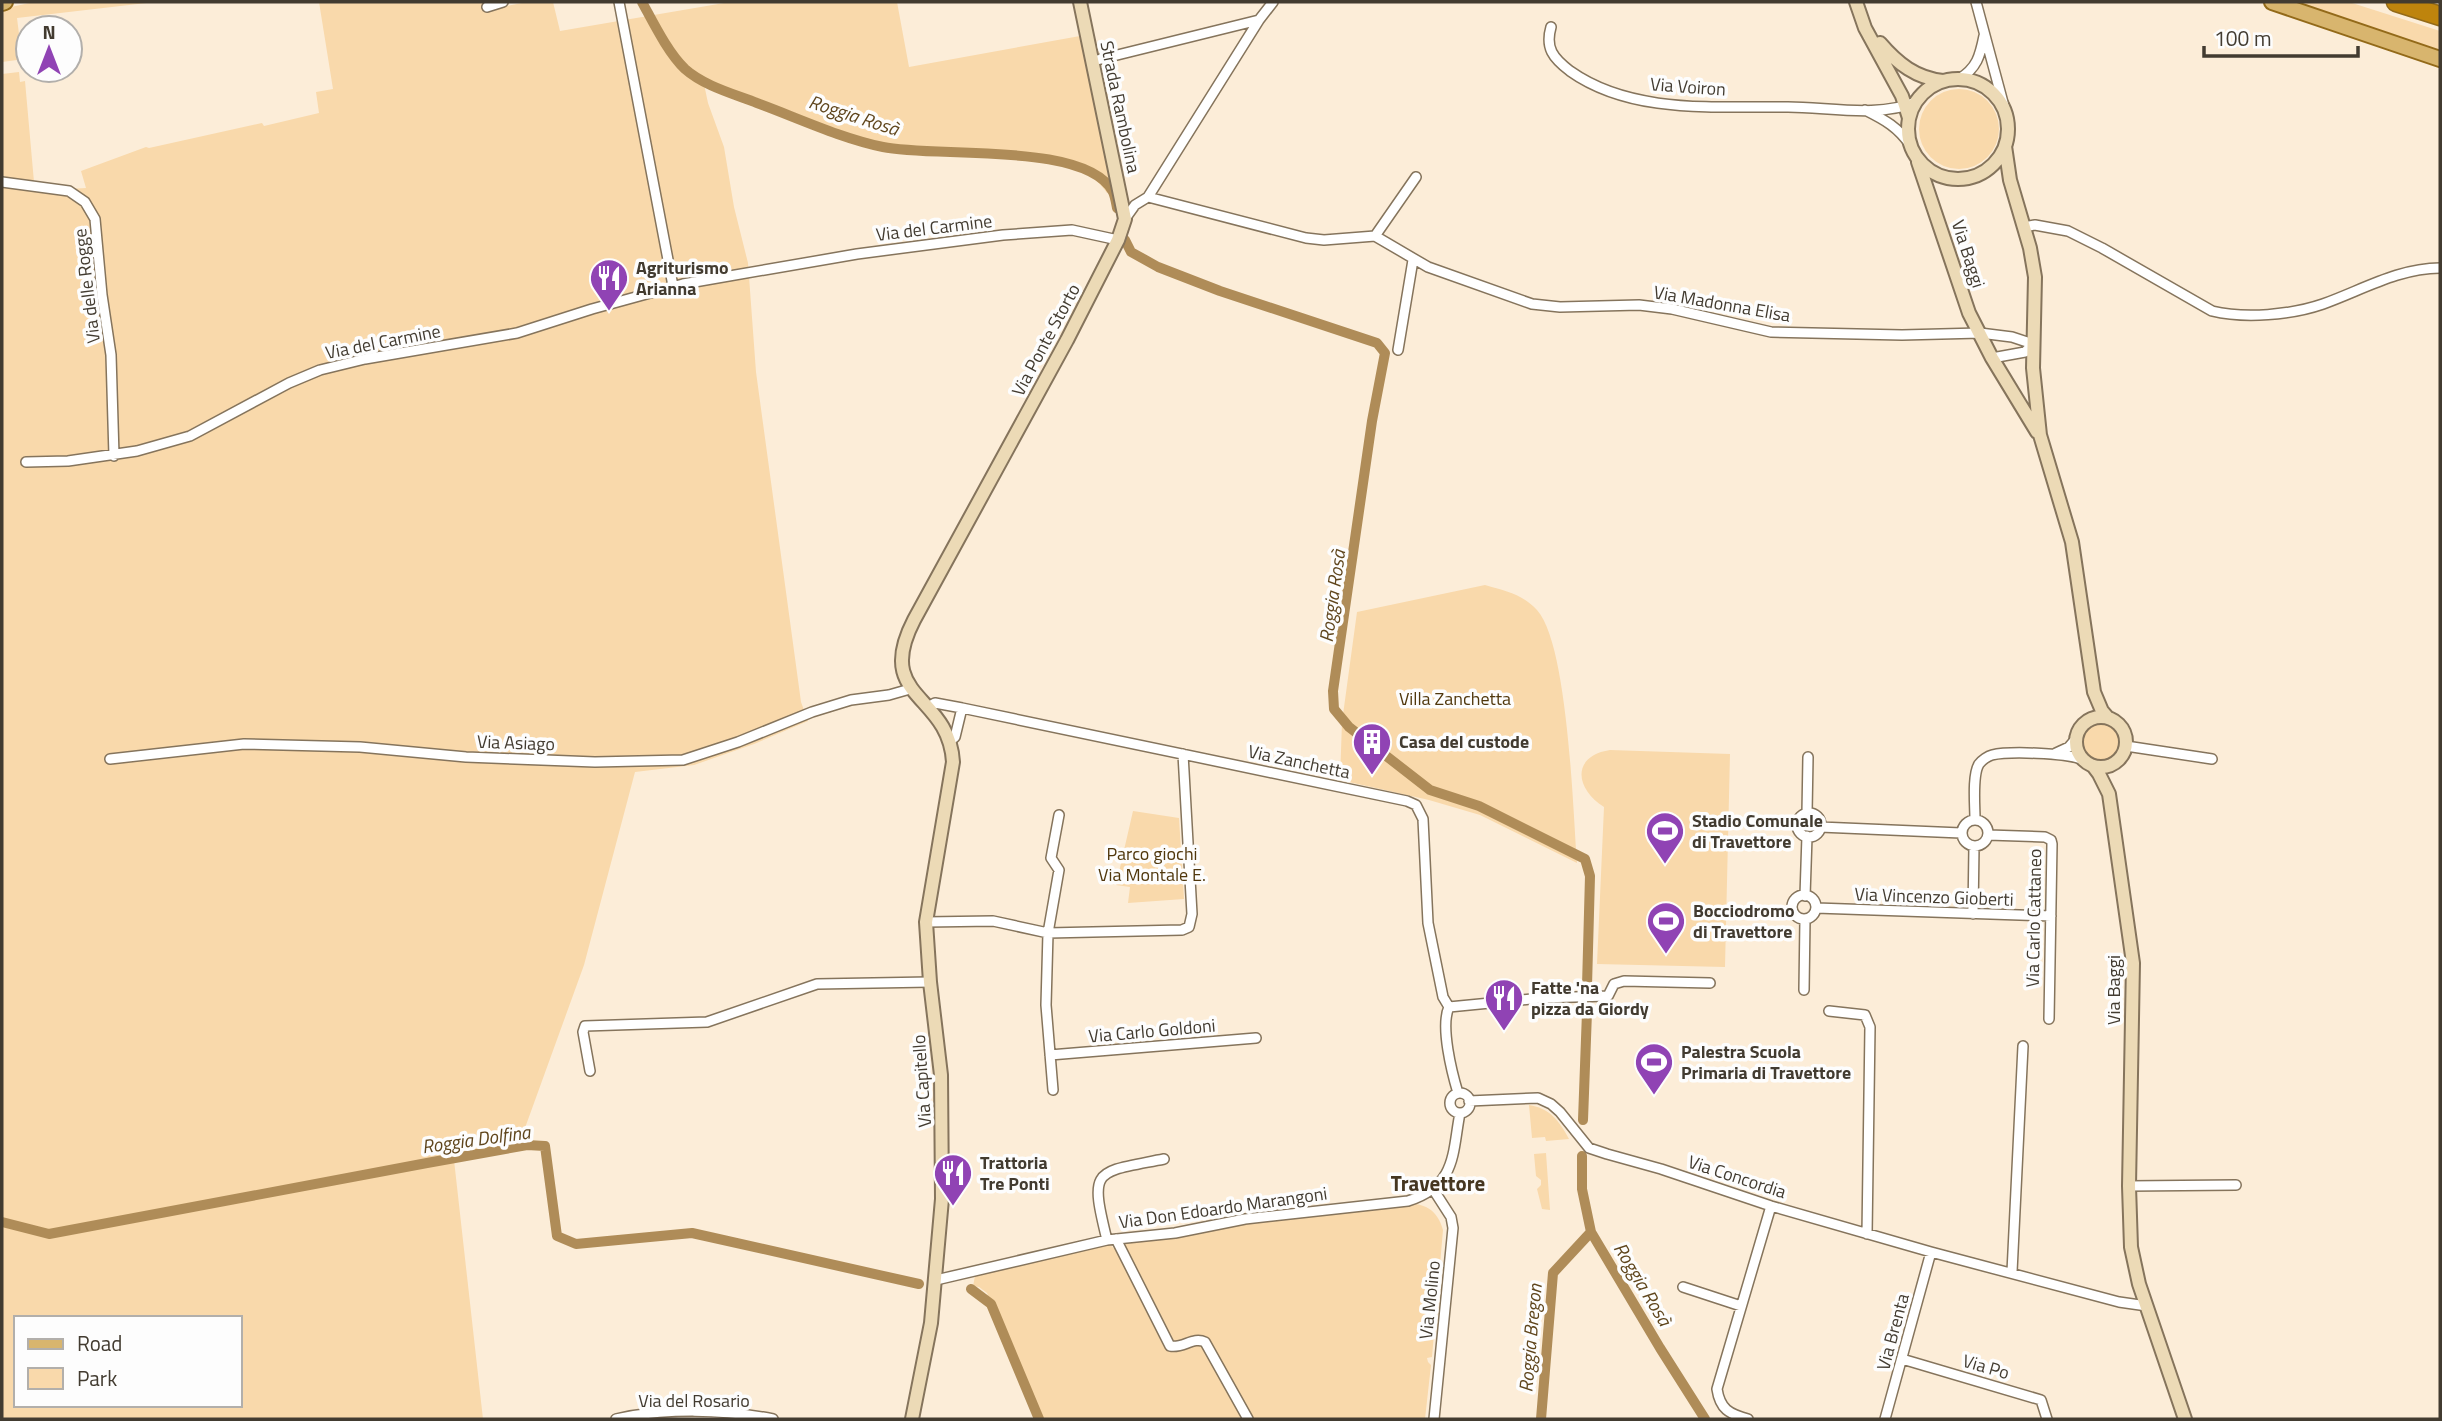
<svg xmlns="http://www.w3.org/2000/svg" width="2442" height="1421" font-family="'Titillium Web',sans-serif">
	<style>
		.green { fill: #f9d9ab; fill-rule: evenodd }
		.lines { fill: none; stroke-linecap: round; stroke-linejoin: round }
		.canal { stroke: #af8c58; stroke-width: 10 }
		.street-casing { stroke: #85745c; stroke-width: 12 }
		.secondary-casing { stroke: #85745c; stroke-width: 16 }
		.primary-casing { stroke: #936a19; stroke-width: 18 }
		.highway-casing { stroke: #936a19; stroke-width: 21 }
		.street { stroke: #fff; stroke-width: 9 }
		.secondary { stroke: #ecdab6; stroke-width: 12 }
		.primary { stroke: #d8b56e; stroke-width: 14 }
		.highway { stroke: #be840d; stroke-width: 18 }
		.labels { text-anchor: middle; stroke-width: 7; stroke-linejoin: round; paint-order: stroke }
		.street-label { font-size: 18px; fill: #423b30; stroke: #fdfdfd }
		.poi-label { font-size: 18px; font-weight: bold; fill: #423b30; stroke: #fdfdfd; text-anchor: start }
		.park-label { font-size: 18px; fill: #50370c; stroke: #fdfdfd }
		.water-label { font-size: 19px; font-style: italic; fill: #5f451c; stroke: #fdfdfd }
		.quarter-label { font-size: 21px; font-weight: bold; fill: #453620; stroke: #fdfdfd }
	</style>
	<rect width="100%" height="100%" fill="#fcedd8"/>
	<path class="green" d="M34,2h121l-138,16 4,32h-5l1,10 -15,2v-53z
		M319,2h176l1,6 31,-6h26l7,29 170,-29h167l12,65 171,-31 37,148 -10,9c-6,-9 -14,-16 -24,-21 -16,-8 -34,-9 -52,-11 -54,-7 -115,-2 -166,-14l-161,-63 4,19 16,44 10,60 14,56 8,109 45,330 7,19 -54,23 -60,21 -59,7 -51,193 -67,185 -63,10 29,259h-481v-1233l30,5 54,-3 -5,-17 65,-24 3,1 113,-25 2,3 55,-13 -3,-21 17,-3zM16,1318h224v87h-224z
		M2296,2h53l91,29v19z
		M19,72l1,10 5,-1 9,101 -32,-6v-102z
		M1919 129a40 40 0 1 1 80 0a40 40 0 1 1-80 0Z
		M1485,585c21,6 37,9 52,25 31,34 36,201 40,253l-97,-48 -51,-15 -89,-20 2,-58 15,-110z
		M2082 743a19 19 0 1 1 38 0a19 19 0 1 1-38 0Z
		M1610,750l120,4 -5,213 -128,-3 7,-157c-29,-18 -33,-51 6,-57z
		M1133,811l46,7 5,81 -56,4 2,-16 -14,-2z
		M1529,1105c21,3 31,17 40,34l-23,2 -1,-4 -13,1z
		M1546,1153l4,57 -8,-1 -5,-20 4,-4v-5l-5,-4 -2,-22z
		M1403,1202c21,2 34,6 40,28l-11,127 -5,1 1,4 3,3 -6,54h-387l-51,-126 -8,-6 -6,-1 3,-15 125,-28 9,2 6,5 48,97 10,-6 -48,-94 -1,-8z"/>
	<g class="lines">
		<path class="canal" d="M642,2c11,20 26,51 43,67 19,17 49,25 72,34 41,15 83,35 126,44 50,11 204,-6 230,45 2,4 3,11 4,16
			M1125,240l6,12 27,15 62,24 157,52 8,10 -13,68 -39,270 1,18 15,18 81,63 49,16 106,53 5,17 -3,110
			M1583,1120l4,-108
			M1582,1156v33l9,43 69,116 45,71
			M2,1222l47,12 378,-71 100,-18 18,1 12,90 19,8 116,-11 227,51
			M971,1289l20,15 48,115
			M1541,1419l12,-146 38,-41"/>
		<g class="street-casing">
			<path id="street" d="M619,2l54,284
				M1976,2l29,108
				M487,7l16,-5
				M1551,27c-6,21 2,31 19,44 62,44 147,35 218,36 40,0 90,11 128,-5
				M1093,61l166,-41
				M1959,79c18,-11 21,-23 25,-43
				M1865,110c20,10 33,17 46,36
				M2,182l67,9 16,11 10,17 7,76 9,60 3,101
				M1148,197l158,41 18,2 51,-4 53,31 104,37 28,3 79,-2 33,4 99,23 131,3 78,-2 32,4 21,7 -8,8 -33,6
				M1125,219l10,-14 13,-8 111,-177 14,-18
				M2024,227l11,-2 33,6 34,17 110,63c33,8 79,4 111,-7 39,-14 76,-36 117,-36
				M1375,236l41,-59
				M1398,350l15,-90
				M26,462l42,-1 69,-10 53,-15 99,-53 31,-13 45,-11 152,-26 75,-24 91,-25 174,-30 146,-19 69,-5 46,10
				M928,707l7,-4 27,5 445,93 9,4 7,14 5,104 15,74 6,10c-9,19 3,66 9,86
				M950,741l5,-4 7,-29
				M2126,746l86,13
				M2056,753l13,-6 6,-7
				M110,759l134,-15 116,3 106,10 129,5 88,-2 55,-18 74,-30 39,-12 38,-5 21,-6
				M1807,813l1,-56
				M1797 825a12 12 0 1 1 24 0a12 12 0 1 1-24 0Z
				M1975,819c0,-13 -3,-44 4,-55 3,-4 9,-8 13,-9 17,-4 73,-2 89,4
				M1962 833a13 13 0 1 1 26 0a13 13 0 1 1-26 0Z
				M1820,827l141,6
				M1988,835l57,2 6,3 1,4 -3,175
				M1792 907a12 12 0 1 1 24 0a12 12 0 1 1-24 0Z
				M1805,896l2,-60
				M1816,908l235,8
				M1973,914l1,-68
				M926,922l67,-1 55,12 134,-3 7,-3 3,-13 -9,-160
				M1804,990l1,-71
				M1449,1007l92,-9 67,-2 6,-12 10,-3 86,2
				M1829,1011l36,4 5,12 -3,207
				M1050,1055l206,-17
				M590,1071l-7,-39 2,-6 122,-4 110,-38 113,-2
				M1053,1090l-7,-85 2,-72 11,-63 -8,-12 8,-43
				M1450 1103a10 10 0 1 1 20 0a10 10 0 1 1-20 0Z
				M1469,1101l69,-3 13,6 9,8 29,36 18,6 54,15 110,37 160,46 188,50 28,4
				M2129,1186l107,-1
				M1433,1189l18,28 2,11 -19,191
				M1116,1239l54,107c13,3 23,-10 35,-4l43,77
				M1107,1240c-18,-73 -13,-67 57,-81
				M2012,1272l11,-226
				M936,1280l171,-40 68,-7 70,-14 163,-18c49,-16 44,-47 52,-88
				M1683,1287l58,19
				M1902,1359l139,41 6,19
				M616,1419c49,-11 108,-10 157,0
				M1748,1419c-19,-5 -28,-10 -31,-30l54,-183
				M1885,1419l46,-167"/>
		</g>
		<g class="secondary-casing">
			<path id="secondary" d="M1856,2l9,26 37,68 7,22
				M1880,43c18,21 36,35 63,38
				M1908 129a50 50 0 1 1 100 0a50 50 0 1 1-100 0Z
				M2005,146l5,34 20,68 5,29 -2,91 7,67 32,107 22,150 8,19 6,7
				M1918,162l51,151 23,45 45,74
				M2076 742a25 25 0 1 1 50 0a25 25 0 1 1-50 0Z
				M2093,766l6,8 10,20 24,169 -4,223 2,61 8,37 46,135
				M912,1419l19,-96 11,-124 -1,-124 -11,-93 -4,-60 27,-160c-4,-69 -80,-63 -39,-142l153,-280 51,-100 7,-21 -45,-217"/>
		</g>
		<g class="primary-casing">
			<path id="primary" d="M2272,2l168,57
				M2,3l3,-1"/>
		</g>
		<g class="highway-casing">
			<path id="highway" d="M2396,2l44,14"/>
		</g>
		<use href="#street" class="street"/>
		<use href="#secondary" class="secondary"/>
		<use href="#primary" class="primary"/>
		<use href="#highway" class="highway"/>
	</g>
	<defs>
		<g id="restaurant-pin" transform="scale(2.0125)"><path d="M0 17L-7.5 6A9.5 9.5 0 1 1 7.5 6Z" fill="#9043b4" stroke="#fdfdfd"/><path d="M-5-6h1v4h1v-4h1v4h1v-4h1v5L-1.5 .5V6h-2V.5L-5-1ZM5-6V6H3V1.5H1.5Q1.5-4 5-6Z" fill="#fff"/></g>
		<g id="building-pin" transform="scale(2.0125)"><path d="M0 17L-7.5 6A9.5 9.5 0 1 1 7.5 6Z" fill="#9043b4" stroke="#fdfdfd"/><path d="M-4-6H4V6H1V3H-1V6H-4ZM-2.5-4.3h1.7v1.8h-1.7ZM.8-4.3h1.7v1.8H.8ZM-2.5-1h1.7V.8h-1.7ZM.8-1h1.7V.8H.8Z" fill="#fff"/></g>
		<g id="stadium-pin" transform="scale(2.0125)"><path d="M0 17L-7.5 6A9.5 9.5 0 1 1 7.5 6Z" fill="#9043b4" stroke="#fdfdfd"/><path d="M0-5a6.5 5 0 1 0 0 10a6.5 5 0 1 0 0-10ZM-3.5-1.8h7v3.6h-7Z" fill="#fff"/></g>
	</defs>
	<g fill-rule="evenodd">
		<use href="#restaurant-pin" x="609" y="278"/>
		<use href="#building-pin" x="1372" y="742"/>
		<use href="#stadium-pin" x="1665" y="831"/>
		<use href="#stadium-pin" x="1666" y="921"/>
		<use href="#restaurant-pin" x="1504" y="998"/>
		<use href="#stadium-pin" x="1654" y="1062"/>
		<use href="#restaurant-pin" x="953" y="1173"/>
	</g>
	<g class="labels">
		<g class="street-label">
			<text transform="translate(1688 87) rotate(4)" y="6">Via Voiron</text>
			<text transform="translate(1120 107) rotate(78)" y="6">Strada Rambolina</text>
			<text transform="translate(934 228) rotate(-7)" y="6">Via del Carmine</text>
			<text transform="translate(1968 254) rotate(72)" y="6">Via Baggi</text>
			<text transform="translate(87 286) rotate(-97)" y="6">Via delle Rogge</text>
			<text transform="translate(1722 304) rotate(10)" y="6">Via Madonna Elisa</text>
			<text transform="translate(1046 340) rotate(-62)" y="6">Via Ponte Storto</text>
			<text transform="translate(383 342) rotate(-11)" y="6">Via del Carmine</text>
			<text transform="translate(516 743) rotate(2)" y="6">Via Asiago</text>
			<text transform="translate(1299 762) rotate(12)" y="6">Via Zanchetta</text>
			<text transform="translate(1934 897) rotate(2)" y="6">Via Vincenzo Gioberti</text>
			<text transform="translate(2034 918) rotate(-89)" y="6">Via Carlo Cattaneo</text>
			<text transform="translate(2114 990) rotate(-90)" y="6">Via Baggi</text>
			<text transform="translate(1152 1031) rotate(-5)" y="6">Via Carlo Goldoni</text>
			<text transform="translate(922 1081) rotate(-94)" y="6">Via Capitello</text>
			<text transform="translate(1737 1177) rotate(18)" y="6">Via Concordia</text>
			<text transform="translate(1223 1208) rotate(-8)" y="6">Via Don Edoardo Marangoni</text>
			<text transform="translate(1430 1300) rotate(-84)" y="6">Via Molino</text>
			<text transform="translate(1893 1332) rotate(-75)" y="6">Via Brenta</text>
			<text transform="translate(1986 1367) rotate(16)" y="6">Via Po</text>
			<text x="694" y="1407">Via del Rosario</text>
		</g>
		<g class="poi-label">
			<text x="636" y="274">Agriturismo<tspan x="636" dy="21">Arianna</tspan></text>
			<text x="1399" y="748">Casa del custode</text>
			<text x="1692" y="827">Stadio Comunale<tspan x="1692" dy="21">di Travettore</tspan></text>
			<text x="1693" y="917">Bocciodromo<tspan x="1693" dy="21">di Travettore</tspan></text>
			<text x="1531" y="994">Fatte 'na<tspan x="1531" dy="21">pizza da Giordy</tspan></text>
			<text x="1681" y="1058">Palestra Scuola<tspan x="1681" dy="21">Primaria di Travettore</tspan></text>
			<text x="980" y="1169">Trattoria<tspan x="980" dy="21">Tre Ponti</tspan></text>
		</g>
		<g class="park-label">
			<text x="1455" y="705">Villa Zanchetta</text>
			<text x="1152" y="860">Parco giochi<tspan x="1152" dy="21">Via Montale E.</tspan></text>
		</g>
		<g class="water-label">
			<text transform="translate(854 115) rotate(18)" y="7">Roggia Rosà</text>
			<text transform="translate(1332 596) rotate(-82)" y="7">Roggia Rosà</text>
			<text transform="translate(476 1139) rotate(-8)" y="7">Roggia Dolfina</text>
			<text transform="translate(1643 1284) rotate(59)" y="7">Roggia Rosà</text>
			<text transform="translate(1530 1338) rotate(-85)" y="7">Roggia Bregon</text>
		</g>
		<g class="quarter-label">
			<text x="1438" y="1191">Travettore</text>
		</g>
	</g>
	<rect width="2442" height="1421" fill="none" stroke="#423b30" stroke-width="7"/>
	<rect x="14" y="1316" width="228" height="91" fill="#fdfdfd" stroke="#b2afab" stroke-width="2"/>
	<rect x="28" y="1339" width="35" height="10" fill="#d8b56e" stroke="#b2afab" stroke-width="2"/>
	<text x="77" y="1351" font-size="21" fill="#423b30">Road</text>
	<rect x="28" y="1368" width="35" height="21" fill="#f9d9ab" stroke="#b2afab" stroke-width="2"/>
	<text x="77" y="1386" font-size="21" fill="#423b30">Park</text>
	<g transform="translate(49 49)"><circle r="33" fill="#fdfdfd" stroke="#b2afab" stroke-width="2"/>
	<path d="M0-5L12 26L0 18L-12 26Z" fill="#9043b4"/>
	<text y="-10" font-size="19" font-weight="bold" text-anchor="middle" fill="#423b30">N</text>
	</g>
	<path d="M2204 46v10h154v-10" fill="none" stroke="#423b30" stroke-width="3.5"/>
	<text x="2214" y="46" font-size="21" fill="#423b30" stroke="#fdfdfd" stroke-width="5" paint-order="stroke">100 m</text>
</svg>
